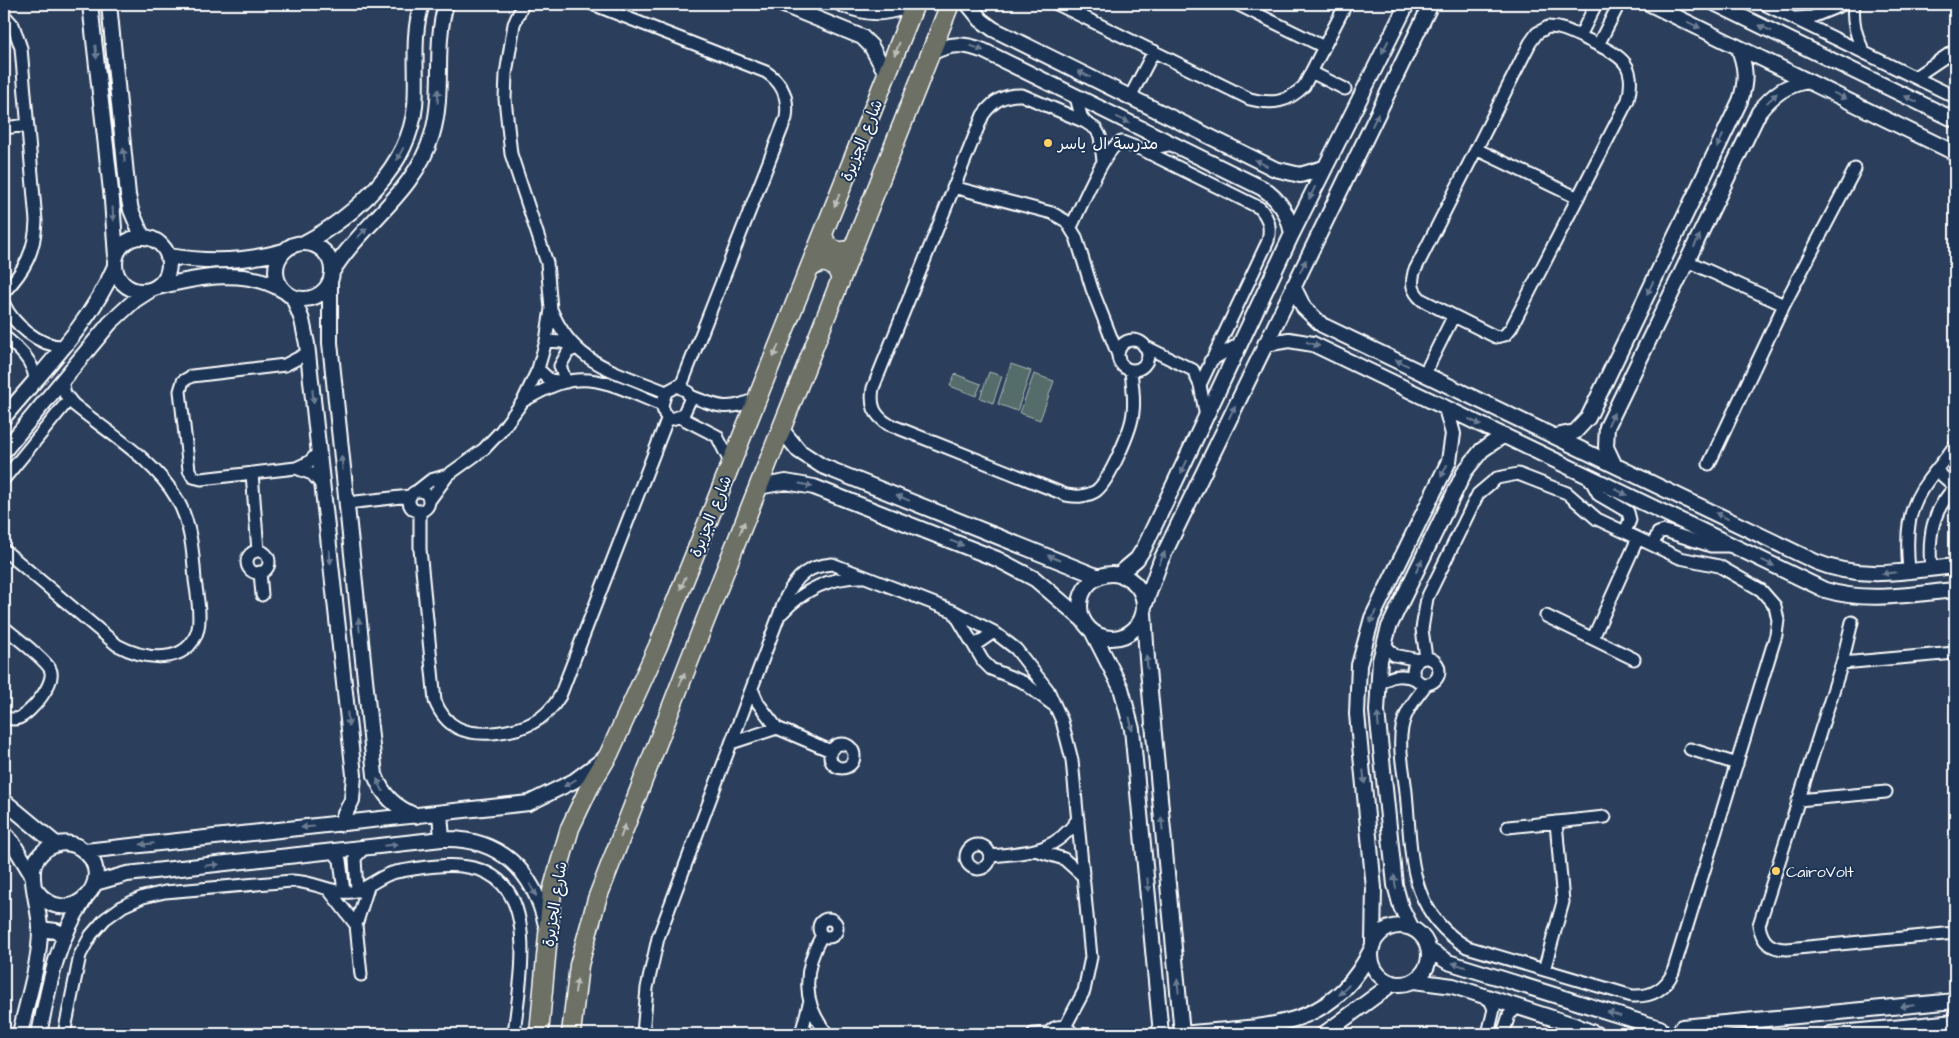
<svg xmlns="http://www.w3.org/2000/svg" width="1959" height="1038" font-family="'Architects Daughter','Playpen Sans Arabic',sans-serif">
	<style>
		.green { fill: #556d6a; stroke: #aab6b4 }
		.lines { fill: none; stroke-linecap: round; stroke-linejoin: round }
		.minor-casing { stroke: #fff; stroke-width: 15 }
		.tertiary-casing { stroke: #fff; stroke-width: 18 }
		.primary-casing { stroke: #fff; stroke-width: 21 }
		.minor { stroke: #1d3557; stroke-width: 11 }
		.tertiary { stroke: #1d3557; stroke-width: 14 }
		.primary { stroke: #6c7065; stroke-width: 18 }
		.oneway { fill: #6c7c92 }
		.oneway2 { fill: #bdbfba }
		.poi-dot { fill: #ffd166; stroke: #1d3557; stroke-width: 2 }
		.labels { text-anchor: middle; stroke-width: 4; stroke-linejoin: round; paint-order: stroke }
		.street-label { font-size: 16px; fill: #fff; stroke: #1d3557 }
		.poi-label { font-size: 16px; fill: #fff; stroke: #1d3557; text-anchor: start }
	</style>
	<rect width="100%" height="100%" fill="#2b3f5c"/>
	<filter id="ink" filterUnits="userSpaceOnUse"><feTurbulence type="fractalNoise" baseFrequency=".02" numOctaves="2"/><feDisplacementMap in="SourceGraphic" scale="10" xChannelSelector="R" yChannelSelector="G"/><feConvolveMatrix kernelMatrix="1 2 1 2 8 2 1 2 1" color-interpolation-filters="sRGB"/></filter>
	<g filter="url(#ink)">
		<path class="green" d="M1011,364l20,7 -14,40 -19,-7z
			M989,372l13,4 -9,27 -13,-5z
			M955,374l26,10 -5,12 -26,-10z
			M1034,374l20,7 -14,39 -20,-7z"/>
		<g class="lines">
			<g class="minor-casing">
				<path id="minor" d="M592,4l174,68c17,11 23,26 20,46l-105,268
					M1057,4l193,95c23,6 38,3 54,-13l42,-82
					M1237,4l87,43
					M1764,4l191,93
					M1854,4c-2,18 2,32 10,48
					M4,15l9,10 8,23 15,173c-1,30 -11,49 -32,71
					M1796,18l16,-1 32,-13
					M1548,27c16,0 26,7 40,13 30,15 50,21 40,60l-117,228 -6,7 -9,2 -74,-37c-10,-9 -11,-16 -8,-28l116,-229 7,-10z
					M1580,36l16,-32
					M1598,45l21,-41
					M1311,72l34,17
					M1915,77l40,-27
					M1076,97l5,19 4,6 11,7 4,7 3,25
					M1130,97l24,-46
					M1085,122l-63,-27c-18,-1 -29,6 -39,20l-110,273c-3,17 1,27 15,36l178,71c11,2 20,2 30,-4 13,-10 36,-62 37,-79 2,-14 -1,-28 -2,-42
					M4,128l23,-3
					M1476,149l102,49
					M1143,150l117,58c9,11 11,19 8,33l-68,144
					M953,187l99,26 14,8 10,16 16,52 26,66
					M1071,227c9,-17 34,-82 51,-85l21,8 30,-6
					M1687,261l97,44
					M4,304c9,20 35,42 58,42
					M551,309c23,56 64,62 115,83
					M4,336c14,12 29,24 31,43
					M1118 355a15 15 0 1 1 30 0a15 15 0 1 1-30 0Z
					M546,341l16,1 12,5
					M1144,346l49,24 7,15 6,32
					M308,353l-23,12 -93,11 -9,5 -3,10 9,79 4,7 8,2 95,-11 13,-6 10,-10
					M1210,361l31,-18
					M538,369l12,11 14,2
					M1425,373l28,-56
					M566,382l-6,-16 8,-14 8,-4
					M677,386l11,6 2,8 -7,15 -11,4 -7,-4 -3,-10 4,-13z
					M690,396c28,11 39,16 67,2
					M523,401c17,-9 35,-20 54,-21 27,-3 59,15 85,25
					M680,417l37,19 14,28
					M1709,464l75,-159 71,-136
					M296,468l16,6 10,11
					M1937,471l18,16
					M252,473l6,78
					M1589,477l10,18 29,17 2,8 -5,12
					M4,479l63,-77
					M409 501a10 10 0 1 1 20 0a10 10 0 1 1-20 0Z
					M417,491l14,-11 17,-5
					M429,501l19,-26 36,-26 17,-18 22,-30 15,-32 8,-28 5,-32 -4,-46 -36,-109 -6,-55 1,-25 8,-50 9,-20
					M347,503l63,-7
					M420,511v38l15,152c11,27 30,34 58,32 29,-3 51,-10 67,-37l108,-279
					M1653,545l5,-12 7,-2 46,15h21
					M4,550l113,95c26,14 71,22 81,-16 3,-15 -1,-34 -3,-49 -2,-29 -4,-56 -18,-81 -22,-39 -70,-67 -104,-95l-8,-10 -3,-13
					M247 562a11 11 0 1 1 22 0a11 11 0 1 1-22 0Z
					M1931,569c-3,-33 1,-58 24,-82
					M1909,571c-3,-33 -3,-62 18,-89 9,-13 20,-24 28,-37
					M260,572l2,23
					M954,612l29,49 8,8 32,13 29,22
					M782,613c22,-24 49,-37 83,-36
					M1546,616l88,43
					M1852,622l-10,41 -83,262c3,17 11,24 28,24l168,-16
					M4,627c10,9 41,32 46,42 7,13 -19,44 -31,49 -5,2 -10,1 -15,-1
					M1593,638l45,-100
					M1384,643l10,12 25,5
					M975,645l19,-13
					M1413 671a13 13 0 1 1 26 0a13 13 0 1 1-26 0Z
					M1842,663l113,-10
					M1426,685c-10,13 -21,26 -24,43 -4,20 2,44 4,64 6,62 1,119 61,155l165,49c19,1 33,-6 41,-24l103,-337 2,-15 -3,-14 -14,-16 -42,-24 -39,-8 -83,-39 -30,-26 -49,-19 -21,4 -19,16 -51,104 -5,31 4,29
					M1377,687c11,-12 23,-14 39,-8
					M752,689l6,14 19,25 54,23
					M731,743l46,-15
					M830 756a12 12 0 1 1 24 0a12 12 0 1 1-24 0Z
					M1690,749l47,15
					M1798,800l88,-8
					M1508,827l97,-10
					M966 857a12 12 0 1 1 24 0a12 12 0 1 1-24 0Z
					M333,851l7,9 4,32
					M1038,851l26,8 20,18
					M991,856c38,-4 63,-3 87,-37
					M328,889l28,36
					M357,891l-2,-33 9,-10
					M819 928a9 9 0 1 1 18 0a9 9 0 1 1-18 0Z
					M822,935c-19,33 -21,70 6,99
					M1544,970l19,-68 -7,-80
					M361,975l-5,-50 12,-38
					M64,1034l16,-79 11,-20 14,-16 18,-13 20,-9 22,-5 127,-11c22,0 40,13 59,11 17,-2 28,-17 45,-20 22,-4 50,-9 72,-5 76,12 51,115 46,167
					M643,1034l4,-46 11,-50 128,-341c11,-22 23,-31 46,-33l121,47 41,21 22,17 32,41 14,31 10,39 19,197 -7,34 -19,36
					M801,1034l8,-30
					M1033,1034l15,-1
					M1048,1034c7,-10 18,-10 25,0
					M1488,1034l6,-25 -5,-11
					M1503,1034l6,-19 9,-8"/>
			</g>
			<g class="tertiary-casing">
				<path id="tertiary" d="M90,4l22,196 4,57
					M109,4l19,191 3,15 11,26
					M781,4l81,33 9,9 16,29
					M841,4c30,12 43,10 74,0
					M968,4l13,16 12,9 282,140 25,6 24,-7
					M1650,4l305,149
					M1716,4l239,116
					M931,53c19,-10 33,-10 53,-2l278,137c18,12 26,25 30,46
					M115 264a27 27 0 1 1 54 0a27 27 0 1 1-54 0Z
					M304,243c51,-27 105,-76 111,-137 3,-33 -4,-70 7,-102
					M276 271a28 28 0 1 1 56 0a28 28 0 1 1-56 0Z
					M169,256c40,7 76,6 115,-5
					M332,272c30,-49 83,-79 100,-137 13,-43 1,-88 14,-131
					M330,282v61l45,432c8,21 20,32 41,41
					M1293,286l11,22 18,17 494,237c46,19 91,9 139,4
					M158,287c40,-10 89,-20 126,4
					M293,297l9,23 5,24 47,431 -2,25 -12,24
					M1265,344l24,-4 24,4 512,246c43,13 86,4 130,0
					M4,417c39,-47 87,-94 111,-151
					M781,429l18,22 23,15 277,111
					M1556,436l19,-4 13,-14 152,-317c7,-20 6,-35 -2,-54
					M4,451l106,-128 25,-23 14,-9
					M1614,464l-8,-17 1,-20 152,-315c14,-18 27,-27 49,-31
					M758,487l28,-5 28,5 183,72 38,20 48,41
					M1080 606a32 32 0 1 1 64 0a32 32 0 1 1-64 0Z
					M1118,575l19,-16 7,-11 148,-314 115,-230
					M1145,604l16,-44 270,-556
					M1144,613l3,46 35,375
					M1092,631l29,57 11,41 29,305
					M4,801l52,43
					M440,813l2,26
					M4,833l8,9 20,33
					M85,851l444,-48 45,-22 31,-23
					M95,883l32,-9 315,-35c58,-2 92,32 104,86
					M1371 955a29 29 0 1 1 58 0a29 29 0 1 1-58 0Z
					M1411,927l-10,-20 -6,-22 -18,-174 3,-51 9,-33 76,-156 17,-21 22,-15
					M40,929l16,2 7,5
					M1373,942l1,-54 -17,-174 2,-49 13,-47 77,-157 4,-27 -7,-26
					M1429,950l19,12 212,66
					M1414,981l39,5 121,39 22,9
					M1682,1027l273,-26
					M20,1034c7,-34 20,-70 20,-105 0,-18 -11,-49 -6,-64 3,-9 11,-17 21,-20 8,-3 18,-2 25,3 43,28 -12,88 -45,41
					M39,1034c10,-48 17,-92 45,-134
					M1183,1034c80,-9 148,-1 188,-84
					M1324,1034l69,-51
					M1830,1034l125,-12"/>
			</g>
			<g class="primary-casing">
				<path id="primary" d="M823,234c3,15 16,21 30,14
					M809,270c12,-14 32,-6 31,12
					M539,1034l13,-143 18,-63 19,-40 20,-34 49,-108 257,-642
					M571,1034l8,-69 18,-66 93,-240 260,-655"/>
			</g>
			<use href="#minor" class="minor"/>
			<use href="#tertiary" class="tertiary"/>
			<use href="#primary" class="primary"/>
		</g>
		<defs><path id="oneway-solid" d="M-6-.8H1V-3.2L6.5 0L1 3.2V.8H-6Z" transform="scale(1.25)"/></defs>
		<g class="oneway">
			<use href="#oneway-solid" transform="translate(1694 25) rotate(26)"/>
			<use href="#oneway-solid" transform="translate(1765 28) rotate(-154)"/>
			<use href="#oneway-solid" transform="translate(1385 47) rotate(117)"/>
			<use href="#oneway-solid" transform="translate(977 48) rotate(21)"/>
			<use href="#oneway-solid" transform="translate(96 52) rotate(84)"/>
			<use href="#oneway-solid" transform="translate(1084 74) rotate(-154)"/>
			<use href="#oneway-solid" transform="translate(438 96) rotate(-87)"/>
			<use href="#oneway-solid" transform="translate(1840 96) rotate(26)"/>
			<use href="#oneway-solid" transform="translate(1772 98) rotate(-43)"/>
			<use href="#oneway-solid" transform="translate(1911 99) rotate(-154)"/>
			<use href="#oneway-solid" transform="translate(1123 120) rotate(26)"/>
			<use href="#oneway-solid" transform="translate(1375 120) rotate(-64)"/>
			<use href="#oneway-solid" transform="translate(1720 141) rotate(116)"/>
			<use href="#oneway-solid" transform="translate(400 154) rotate(118)"/>
			<use href="#oneway-solid" transform="translate(124 155) rotate(-96)"/>
			<use href="#oneway-solid" transform="translate(1261 163) rotate(-154)"/>
			<use href="#oneway-solid" transform="translate(1312 193) rotate(116)"/>
			<use href="#oneway-solid" transform="translate(113 214) rotate(86)"/>
			<use href="#oneway-solid" transform="translate(362 233) rotate(-46)"/>
			<use href="#oneway-solid" transform="translate(1697 241) rotate(-64)"/>
			<use href="#oneway-solid" transform="translate(1303 266) rotate(-64)"/>
			<use href="#oneway-solid" transform="translate(1650 288) rotate(116)"/>
			<use href="#oneway-solid" transform="translate(1313 344) rotate(18)"/>
			<use href="#oneway-solid" transform="translate(1402 363) rotate(-155)"/>
			<use href="#oneway-solid" transform="translate(313 396) rotate(84)"/>
			<use href="#oneway-solid" transform="translate(1232 412) rotate(-64)"/>
			<use href="#oneway-solid" transform="translate(1611 419) rotate(-64)"/>
			<use href="#oneway-solid" transform="translate(1475 422) rotate(26)"/>
			<use href="#oneway-solid" transform="translate(342 463) rotate(-96)"/>
			<use href="#oneway-solid" transform="translate(1184 467) rotate(116)"/>
			<use href="#oneway-solid" transform="translate(1444 471) rotate(116)"/>
			<use href="#oneway-solid" transform="translate(806 485) rotate(14)"/>
			<use href="#oneway-solid" transform="translate(1621 492) rotate(26)"/>
			<use href="#oneway-solid" transform="translate(903 498) rotate(-158)"/>
			<use href="#oneway-solid" transform="translate(1722 516) rotate(-154)"/>
			<use href="#oneway-solid" transform="translate(957 543) rotate(21)"/>
			<use href="#oneway-solid" transform="translate(330 557) rotate(84)"/>
			<use href="#oneway-solid" transform="translate(1054 558) rotate(-157)"/>
			<use href="#oneway-solid" transform="translate(1162 558) rotate(-65)"/>
			<use href="#oneway-solid" transform="translate(1768 563) rotate(26)"/>
			<use href="#oneway-solid" transform="translate(1419 566) rotate(-64)"/>
			<use href="#oneway-solid" transform="translate(1889 573) rotate(174)"/>
			<use href="#oneway-solid" transform="translate(1373 617) rotate(113)"/>
			<use href="#oneway-solid" transform="translate(359 625) rotate(-96)"/>
			<use href="#oneway-solid" transform="translate(1147 662) rotate(-95)"/>
			<use href="#oneway-solid" transform="translate(348 719) rotate(84)"/>
			<use href="#oneway-solid" transform="translate(1378 720) rotate(-96)"/>
			<use href="#oneway-solid" transform="translate(1131 724) rotate(78)"/>
			<use href="#oneway-solid" transform="translate(1364 777) rotate(84)"/>
			<use href="#oneway-solid" transform="translate(570 783) rotate(150)"/>
			<use href="#oneway-solid" transform="translate(380 785) rotate(-116)"/>
			<use href="#oneway-solid" transform="translate(1162 824) rotate(-95)"/>
			<use href="#oneway-solid" transform="translate(308 827) rotate(174)"/>
			<use href="#oneway-solid" transform="translate(147 844) rotate(174)"/>
			<use href="#oneway-solid" transform="translate(391 845) rotate(-6)"/>
			<use href="#oneway-solid" transform="translate(212 865) rotate(-6)"/>
			<use href="#oneway-solid" transform="translate(1395 882) rotate(-98)"/>
			<use href="#oneway-solid" transform="translate(1148 885) rotate(85)"/>
			<use href="#oneway-solid" transform="translate(533 890) rotate(62)"/>
			<use href="#oneway-solid" transform="translate(1459 965) rotate(-163)"/>
			<use href="#oneway-solid" transform="translate(1178 986) rotate(-95)"/>
			<use href="#oneway-solid" transform="translate(1344 990) rotate(135)"/>
			<use href="#oneway-solid" transform="translate(1907 1006) rotate(174)"/>
			<use href="#oneway-solid" transform="translate(1614 1014) rotate(-163)"/>
		</g>
		<g class="oneway2">
			<use href="#oneway-solid" transform="translate(897 49) rotate(111)"/>
			<use href="#oneway-solid" transform="translate(837 200) rotate(112)"/>
			<use href="#oneway-solid" transform="translate(776 351) rotate(112)"/>
			<use href="#oneway-solid" transform="translate(742 528) rotate(-68)"/>
			<use href="#oneway-solid" transform="translate(683 583) rotate(112)"/>
			<use href="#oneway-solid" transform="translate(682 679) rotate(-69)"/>
			<use href="#oneway-solid" transform="translate(623 831) rotate(-69)"/>
			<use href="#oneway-solid" transform="translate(576 986) rotate(-81)"/>
		</g>
	</g>
	<g class="poi-dot">
		<circle cx="1048" cy="143" r="5"/>
		<circle cx="1776" cy="871" r="5"/>
	</g>
	<g class="labels">
		<g class="street-label">
			<text transform="translate(861 140) rotate(-68)" y="6">شارع الجزيرة</text>
			<text transform="translate(710 516) rotate(-68)" y="6">شارع الجزيرة</text>
			<text transform="translate(554 904) rotate(-81)" y="6">شارع الجزيرة</text>
		</g>
		<g class="poi-label">
			<text x="1058" y="149">مدرسة ال ياسر</text>
			<text x="1786" y="877">CairoVolt</text>
		</g>
	</g>
	<rect width="1959" height="1038" fill="none" stroke="#1d3557" stroke-width="20"/>
	<rect x="10" y="10" width="1939" height="1018" fill="none" stroke="#fff" stroke-width="2" filter="url(#ink)"/>
</svg>
